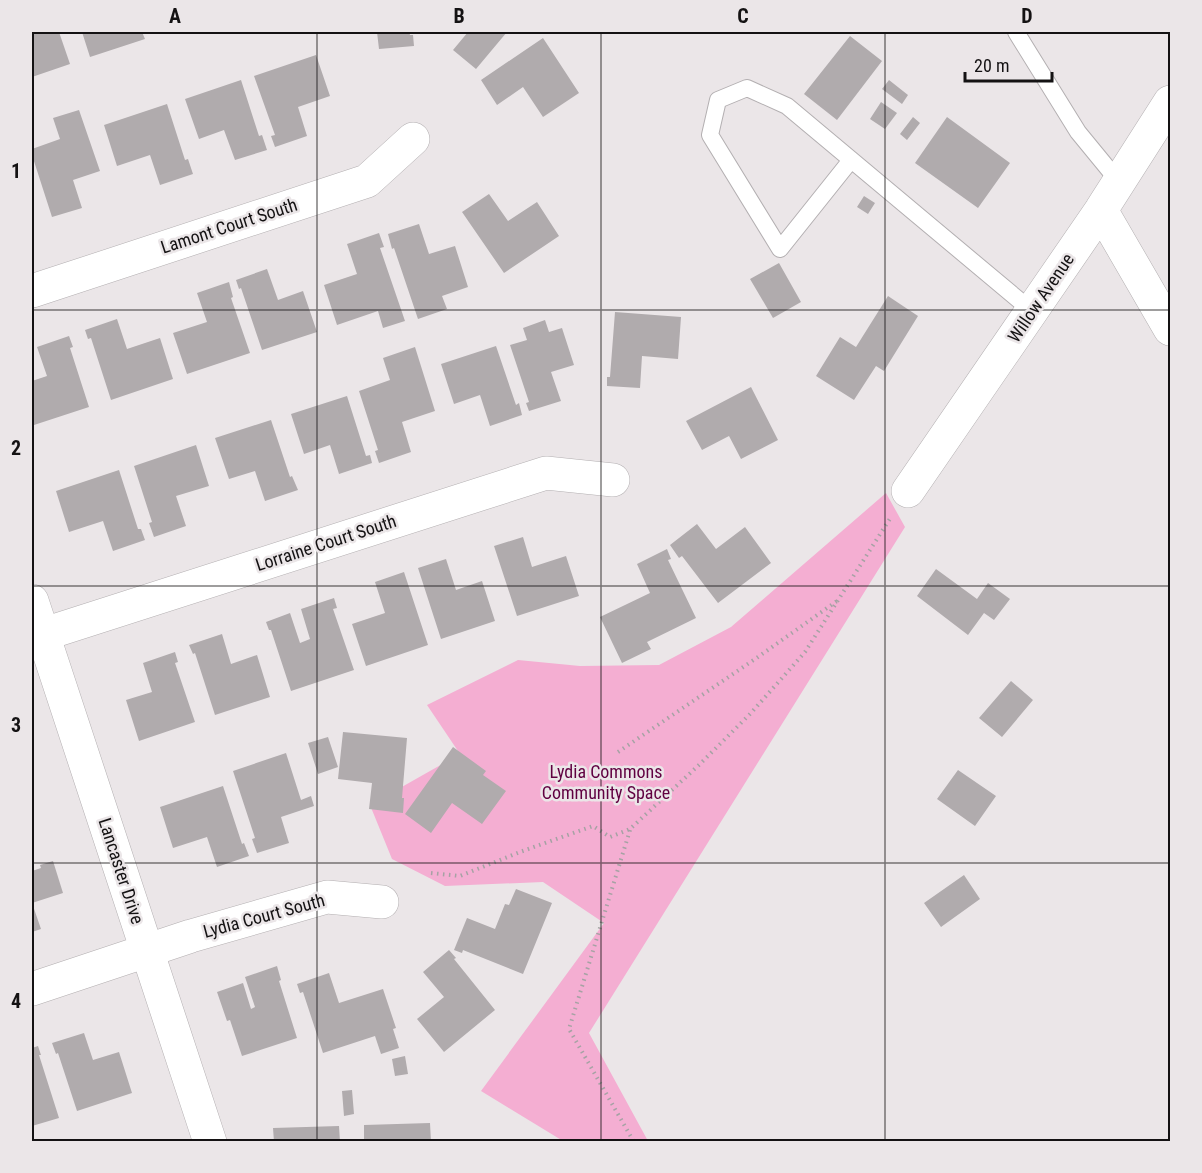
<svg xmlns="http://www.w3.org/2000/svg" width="1202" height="1173" font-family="'Roboto Condensed',sans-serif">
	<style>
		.green { fill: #f4aed2 }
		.building { fill: #b0abad }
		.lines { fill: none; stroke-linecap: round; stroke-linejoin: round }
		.service-casing { stroke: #b3afb1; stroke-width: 18 }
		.minor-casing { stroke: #b3afb1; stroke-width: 34 }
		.path { stroke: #a6a2a4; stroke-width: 4; stroke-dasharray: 1.5 4.5; stroke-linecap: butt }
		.service { stroke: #fff; stroke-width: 16 }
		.minor { stroke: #fff; stroke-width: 33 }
		.grid { fill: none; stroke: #141213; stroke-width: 1.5; stroke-opacity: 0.55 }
		.labels { text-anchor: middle; stroke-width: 5; stroke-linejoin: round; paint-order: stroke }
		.street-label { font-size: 18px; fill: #141213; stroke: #ebe6e8 }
		.park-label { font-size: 18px; fill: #600041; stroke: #ebe6e8 }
		.neatline { fill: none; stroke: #141213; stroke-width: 2 }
		.grid-label { font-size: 20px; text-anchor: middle; font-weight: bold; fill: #141213 }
	</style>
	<rect width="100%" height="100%" fill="#ebe6e8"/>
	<path class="green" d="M886,493l19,34 -316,506 59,108h-85l-82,-50 123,-168 -61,-41 -98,4 -53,-27 -22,-54 90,-51 -33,-49 91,-45 62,6 79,-1 72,-38z"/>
	<path class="building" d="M32,32h27l11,32 -38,13z
		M82,32h60l3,7 -55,18z
		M377,32h32l1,3h3l1,11 -35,3z
		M468,32h39l-31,37 -23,-19z
		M850,36l32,25 -45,59 -33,-26z
		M543,38l36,55 -36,24 -20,-30 -26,18 -16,-25z
		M316,55l14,41 -32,11 9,29 -32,11 -4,-11 4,-1 -21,-59z
		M241,80l18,56 3,-1 5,15 -32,10 -11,-30 -25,9 -14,-40z
		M889,80l19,15 -6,9 -20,-15z
		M881,102l16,11 -12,16 -15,-10z
		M167,104l18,56 3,-1 5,15 -33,11 -10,-30 -33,11 -13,-41z
		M79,110l21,61 -27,9 9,28 -30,9 -20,-62v-6l28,-10 -7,-21z
		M913,117l7,6 -13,17 -7,-6z
		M947,117l63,46 -32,45 -63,-45z
		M489,194l19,27 29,-19 22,34 -55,37 -42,-61z
		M864,196l11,7 -7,11 -11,-7z
		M419,224l10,30 26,-8 13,41 -26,9 5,13 -29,10 -24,-71 -2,1 -4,-15z
		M379,233l5,14 -4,1 25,73 -22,7 -5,-17 -41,14 -13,-40 33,-11 -10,-30z
		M779,263l22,39 -28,16 -23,-39z
		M267,269l11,31 25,-9 14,41 -55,18 -21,-62 -2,1 -3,-9z
		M229,282l4,15 -2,1 19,55 -63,21 -14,-41 34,-11 -10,-29z
		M888,296l30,20 -34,55 -8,-5 -22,34 -38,-24 24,-39 16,10z
		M615,312l66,5 -3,42 -36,-3 -2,32 -33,-2v-9h3z
		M117,319l10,30 33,-11 13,41 -62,21 -20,-62 -3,1 -3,-9z
		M545,320l4,12 13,-4 12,37 -23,7 10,29 -32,10 -3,-8 3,-1 -19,-57 17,-5 -4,-12z
		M69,336l4,11 -3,1 19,59 -55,18 -2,-8v-36l15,-5 -10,-29z
		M496,346l20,59 3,-2 3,12 -32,11 -10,-31 -26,9 -13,-40z
		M415,347l20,64 -33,11 9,30 -32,11 -4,-12 3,-1 -19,-59 31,-11 -7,-22z
		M751,387l27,53 -37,19 -12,-23 -27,14 -16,-29z
		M347,396l19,60 4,-1 2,8 -33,11 -9,-29 -26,9 -13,-40z
		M271,420l19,57 2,-1 6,14 -33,11 -10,-30 -26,8 -14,-41z
		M196,445l13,41 -33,10 10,30 -32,11 -5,-14 3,-1 -18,-56z
		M119,470l19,59h3l4,11 -32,11 -10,-30 -34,11 -13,-41z
		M697,524l19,25 29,-22 26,36 -53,40 -36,-47 -3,2 -9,-13z
		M523,537l9,30 34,-11 13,40 -62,20 -23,-70z
		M667,549l4,10 -3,1 28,58 -49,24 4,7 -29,14 -22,-46 50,-24 -13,-29z
		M446,559l10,31 26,-9 13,40 -54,18 -23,-71z
		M936,569l41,30 11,-16 22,16 -16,21 -10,-7 -16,22 -51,-39z
		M404,572l24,73 -62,21 -14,-42 33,-11 -10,-31z
		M334,598l3,10 -4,1 21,61 -63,21 -20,-61h-2l-3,-8 24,-9 10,30 10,-4 -9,-30z
		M222,634l9,30 26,-9 13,42 -55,18 -20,-62 -2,1 -4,-9z
		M175,652l3,10 -3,1 20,59 -56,19 -13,-41 26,-8 -9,-29z
		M1011,681l22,19 -31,37 -23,-19z
		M343,732l64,6 -5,60h2l-1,15 -34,-4 3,-26 -34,-4z
		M328,737l10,30 -20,7 -10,-31z
		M453,747l33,24 -3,4 23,16 -24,33 -30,-21 -21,30 -26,-19z
		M286,753l15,47 10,-4 3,10 -33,11 8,26 -32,10 -5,-14 3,-1 -22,-67z
		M958,770l38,26 -21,30 -38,-27z
		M223,786l19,58 2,-1 5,13 -32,11 -10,-30 -34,11 -13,-41z
		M53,861l10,32 -31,10 9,26 -9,3v-61l9,-3 -1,-3z
		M964,875l16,24 -39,28 -17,-24z
		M516,889l36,14 -29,71 -60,-24 -1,3 -8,-3 13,-32 28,11 10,-25 4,1z
		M449,950l7,8 -2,1 41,51 -51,42 -27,-33 27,-22 -21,-25z
		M277,966l4,14 -2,1 18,57 -55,18 -12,-36 -3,1 -10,-29 26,-9 8,26 4,-2 -10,-30z
		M329,973l10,30 44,-14 13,39 -3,1 6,19 -18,6 -6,-18 -52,17 -20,-61 -3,1 -3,-9z
		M84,1033l9,27 26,-8 13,41 -55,18 -19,-58 -2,1 -4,-11z
		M38,1046l3,9h-2l20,63 -27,8v-78z
		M405,1056l3,18 -13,2 -3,-17z
		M352,1090l2,24 -10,2 -2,-25z
		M430,1123l1,19h-67v-17z
		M339,1126l1,16h-66l-1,-14z"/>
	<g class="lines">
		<g class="service-casing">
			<path id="service" d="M1016,32l62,100 41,50
				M851,160l-71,89 -70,-114 8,-35 29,-12 40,18 245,205"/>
		</g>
		<g class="minor-casing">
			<path id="minor" d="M1101,210l69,119
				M32,291l335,-110 46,-42
				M908,491l193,-281 69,-108
				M32,601l178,541
				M32,638l514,-165 67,7
				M32,989l159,-53 136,-39 55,5"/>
		</g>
		<path class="path" d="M618,752l140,-95 79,-56
			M630,830l-61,199 65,113
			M431,873l29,3 60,-24 73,-26 17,11 20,-8 70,-65 51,-51 54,-61 86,-135"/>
		<use href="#service" class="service"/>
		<use href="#minor" class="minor"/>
	</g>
	<path class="grid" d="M317,32v1110M601,32v1110M885,32v1110M32,310h1138M32,586h1138M32,863h1138"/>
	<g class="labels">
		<g class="street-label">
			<text transform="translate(229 226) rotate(-18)" y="6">Lamont Court South</text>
			<text transform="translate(1041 298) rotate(-56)" y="6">Willow Avenue</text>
			<text transform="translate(326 543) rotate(-18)" y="6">Lorraine Court South</text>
			<text transform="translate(121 871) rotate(72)" y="6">Lancaster Drive</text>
			<text transform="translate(264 916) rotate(-15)" y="6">Lydia Court South</text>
		</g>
		<g class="park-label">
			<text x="606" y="778">Lydia Commons<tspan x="606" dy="21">Community Space</tspan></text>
		</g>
	</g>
	<rect width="1202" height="1173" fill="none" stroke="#ebe6e8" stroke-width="66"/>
	<path d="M965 72v9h87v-9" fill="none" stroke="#141213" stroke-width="3"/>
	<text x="974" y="72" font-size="18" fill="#141213" stroke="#ebe6e8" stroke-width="4.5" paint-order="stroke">20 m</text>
	<rect x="33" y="33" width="1136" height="1107" class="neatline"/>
	<g class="grid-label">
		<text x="175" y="23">A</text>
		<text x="459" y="23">B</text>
		<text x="743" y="23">C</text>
		<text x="1027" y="23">D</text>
		<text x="16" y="178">1</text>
		<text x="16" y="455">2</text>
		<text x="16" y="732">3</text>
		<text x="16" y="1008">4</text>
	</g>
</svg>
